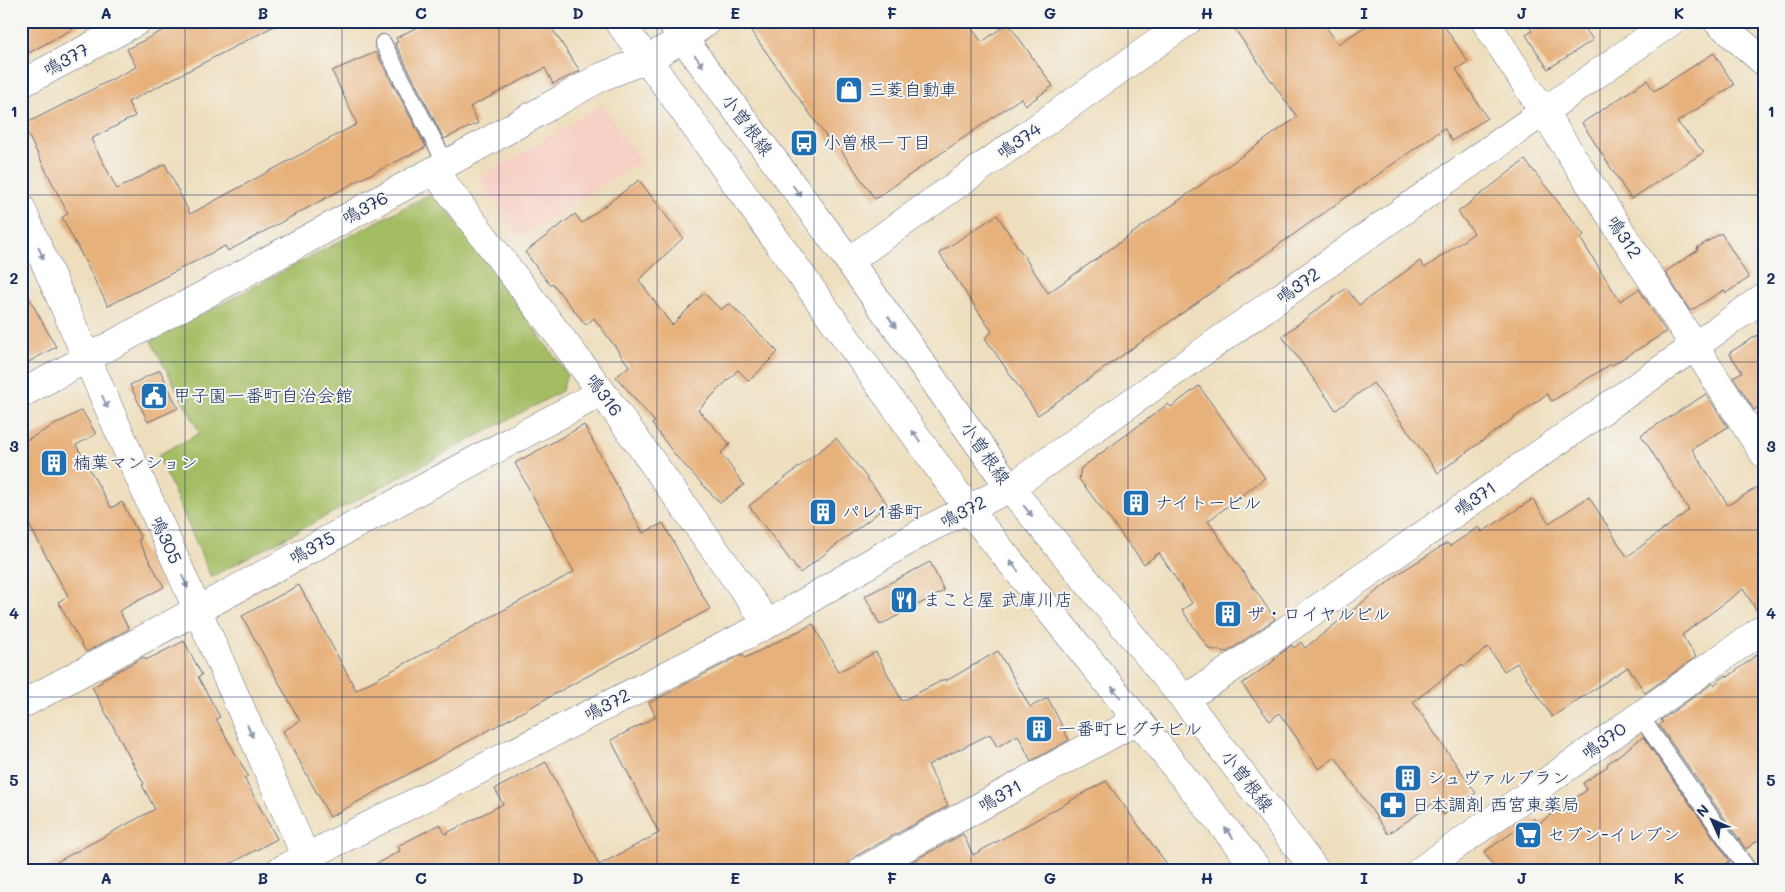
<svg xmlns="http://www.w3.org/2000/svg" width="1785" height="892" font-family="Mali,'Klee One',sans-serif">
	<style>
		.built { fill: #f7d1c6 }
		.green { fill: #a4bd63; stroke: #607660 }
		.building { fill: #e7b17b }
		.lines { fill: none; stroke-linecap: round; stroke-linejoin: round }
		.service-casing { stroke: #656c7f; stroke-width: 18 }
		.minor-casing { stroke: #656c7f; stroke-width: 29 }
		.tertiary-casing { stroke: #656c7f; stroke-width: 29 }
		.service { stroke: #fff; stroke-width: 16 }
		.minor { stroke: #fff; stroke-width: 28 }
		.tertiary { stroke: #fff; stroke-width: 28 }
		.oneway { fill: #8d97ae }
		.grid { fill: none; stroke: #1b2f5e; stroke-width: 1; stroke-opacity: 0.55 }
		.labels { text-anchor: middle; stroke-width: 4; stroke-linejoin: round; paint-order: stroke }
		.street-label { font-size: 18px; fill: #1b2f5e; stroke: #f6f6f2 }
		.poi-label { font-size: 18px; fill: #1b2f5e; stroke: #f6f6f2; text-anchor: start }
		.neatline { fill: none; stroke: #1b2f5e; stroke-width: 2 }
		.grid-label { font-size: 16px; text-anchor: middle; font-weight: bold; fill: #1b2f5e }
	</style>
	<rect width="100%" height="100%" fill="#f6f6f2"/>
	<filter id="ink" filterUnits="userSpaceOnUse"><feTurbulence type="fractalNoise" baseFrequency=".02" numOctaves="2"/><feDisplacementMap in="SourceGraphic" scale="10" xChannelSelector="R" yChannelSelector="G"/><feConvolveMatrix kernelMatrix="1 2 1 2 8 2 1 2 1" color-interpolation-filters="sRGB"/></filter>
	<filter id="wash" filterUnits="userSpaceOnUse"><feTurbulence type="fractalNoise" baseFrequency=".0096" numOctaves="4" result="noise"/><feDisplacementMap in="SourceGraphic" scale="20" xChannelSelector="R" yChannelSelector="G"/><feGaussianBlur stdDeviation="1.12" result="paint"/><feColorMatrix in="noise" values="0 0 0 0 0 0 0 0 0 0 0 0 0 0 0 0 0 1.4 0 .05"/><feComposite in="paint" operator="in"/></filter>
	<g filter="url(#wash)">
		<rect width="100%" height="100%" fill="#eedebd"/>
		<path class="built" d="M602,105l38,56 -121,76 -40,-58z"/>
		<path class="green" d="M426,196l13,2 128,176 -5,17 -351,186 -53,-122 42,-22 -49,-92z"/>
		<g id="blocks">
			<path class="building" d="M21,21h66l-66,36z
				M181,21h103l-156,81 7,14 -44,23 26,50 48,-25 25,50 167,-90 -25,-53 44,-19 50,95 -65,32 -133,72 -3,-5 -117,60 -46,-89 6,-3 -45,-89 113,-58 -9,-18z
				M429,21h118l33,50 -27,13 -8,-16 -75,39 8,16 -34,16 -49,-96 3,-1 -2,-4z
				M744,21h222l16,21 26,-19 45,63 -27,19 -5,-7 -146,101 -42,-60 -3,3z
				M1229,21h93l16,23 36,-23h67l27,41 -12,7 31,49 -35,23 -8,-13 -406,287 -53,-77 7,-6 -53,-79 58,-38 51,78 249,-176z
				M1526,21h54l13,19 -45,29 -22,-34 6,-4z
				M1714,53l20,32 -57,37 27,30 -73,47 -49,-76 65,-43 7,11z
				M1525,160l59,75 -4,3 40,63 19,-12 27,43 -54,33 -1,-1 -59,37 -5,-7 -109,79 -65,-90 -37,27 -54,-74 64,-48 13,17 61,-44 5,7 49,-35 -16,-21z
				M639,180l44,58 -44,42 33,45 32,-32 17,17 8,-7 49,49 -29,29 -11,-11 -40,40 32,34 -9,9 23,32 -24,18 -45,-48 -23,-31 3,-2 -39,-45 13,-11 -35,-48 -8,7 -34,-42 -2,2 -25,-33 50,-38 7,9z
				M1721,233l28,45 -23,15 -2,-3 -34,21 -25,-39 33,-22 -1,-2z
				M21,283l35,64 -35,19z
				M1764,331v75l-1,-2 -9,6 -21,-33 9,-5 -13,-19z
				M160,370l18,38 -30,14 -18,-37z
				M1199,386l66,92 -57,43 67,98 -48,33 -18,-3 -27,-39 10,-7 -33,-50 -15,11 -65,-85 2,-11 87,-64 3,3z
				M1706,394l22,33 -36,22 36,56 36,-22v130l-5,1 -16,-25 -61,46 14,22 -51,36 -17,-26 -76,50 -35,-54 -13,8 -16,-24 -24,19 -2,-2 -49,38 63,91 -32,22 -9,-13 -47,32 -53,-77 -16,12 -40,-56 -9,8 -28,-37 34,-25h-3l19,-14 2,3 7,-6 4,6 96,-76 46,-29 3,3 29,-19 3,5 51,-33 16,24 40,-26 38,60 62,-47 -48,-75z
				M82,410l14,24 -20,11 35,63 11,-6 19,37 -3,1 26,47 -45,24 10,18 -43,23 -28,-50 10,-6 -47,-86v-67z
				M584,425l59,108 20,-10 47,86 -380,208 -47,-86 17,-10 -58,-105 57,-31 57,105 218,-118 -59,-109z
				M836,438l52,67 -88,68 -51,-67z
				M930,562l14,29 -64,34 -15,-29z
				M813,624l25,48 38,-20 26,49 43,-22 1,2 52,-30 32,56 18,-9 21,42 -38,21 -13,-26 -21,12 -7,-13 -62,31 20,41 -94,51 -6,6 -2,8h-483l37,-20 -2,-5 42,-22 5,10 58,-30 -8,-15 51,-27 53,103 60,-32 -48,-93 45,-23 -7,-14 94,-49 2,4z
				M184,641l18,34 -4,2 22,40 -4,2 32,57 -4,2 33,61 -60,32h-177l115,-62 -13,-24 2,-1 -52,-97 10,-5 -1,-2 43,-23 2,3z
				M1764,649v187l-18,13 -87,-124 4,-3 -2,-2 52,-37 1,2 12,-10 2,2z
				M1643,737l87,124 -14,10h-219l-13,-19 50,-34 4,6 49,-34 -4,-7 25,-17 -1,-2z
				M1106,781l66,90h-277l68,-37 10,21z"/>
		</g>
	</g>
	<g filter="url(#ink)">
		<use href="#blocks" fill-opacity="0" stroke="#656c7f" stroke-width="1"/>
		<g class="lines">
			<g class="service-casing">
				<path id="service" d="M383,43l63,121
					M1640,716l109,155"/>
			</g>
			<g class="minor-casing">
				<path id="minor" d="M1485,21l279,433
					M1717,21l47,41
					M21,84l117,-63
					M434,171l168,221 166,232
					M21,208l291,663
					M849,261l339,-240
					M21,394l458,-248 122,-69 46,-18 36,-20 25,-18
					M1184,699l32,-20 479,-333 69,-49
					M21,705l581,-313
					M279,871l489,-247 156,-93 86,-43 662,-467
					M862,871l276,-151
					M1420,871l344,-243"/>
			</g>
			<g class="tertiary-casing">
				<path id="tertiary" d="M618,21l29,38 321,450 291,362
					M670,21l179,240 161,227 174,211 132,172"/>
			</g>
			<use href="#service" class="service"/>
			<use href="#minor" class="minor"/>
			<use href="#tertiary" class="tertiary"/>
		</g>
		<defs><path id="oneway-solid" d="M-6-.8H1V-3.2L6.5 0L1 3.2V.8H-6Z" transform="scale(1.25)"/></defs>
		<g class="oneway">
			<use href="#oneway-solid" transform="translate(699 61) rotate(53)"/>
			<use href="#oneway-solid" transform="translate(797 191) rotate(53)"/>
			<use href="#oneway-solid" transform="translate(41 253) rotate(67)"/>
			<use href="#oneway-solid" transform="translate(892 322) rotate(55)"/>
			<use href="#oneway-solid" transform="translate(105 402) rotate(66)"/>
			<use href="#oneway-solid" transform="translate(916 436) rotate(-126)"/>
			<use href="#oneway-solid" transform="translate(1028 511) rotate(50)"/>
			<use href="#oneway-solid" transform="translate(1014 566) rotate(-129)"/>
			<use href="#oneway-solid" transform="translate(185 582) rotate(66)"/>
			<use href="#oneway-solid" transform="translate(1116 692) rotate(-129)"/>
			<use href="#oneway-solid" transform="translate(250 731) rotate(66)"/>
			<use href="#oneway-solid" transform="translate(1229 833) rotate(-129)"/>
		</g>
	</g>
	<path class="grid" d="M185,21v850M342,21v850M499,21v850M657,21v850M814,21v850M971,21v850M1128,21v850M1286,21v850M1443,21v850M1600,21v850M21,195h1743M21,362h1743M21,530h1743M21,697h1743"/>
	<defs>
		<g id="shop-square" transform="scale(1.4375)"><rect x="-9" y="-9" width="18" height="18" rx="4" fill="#1f6fb2" stroke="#f6f6f2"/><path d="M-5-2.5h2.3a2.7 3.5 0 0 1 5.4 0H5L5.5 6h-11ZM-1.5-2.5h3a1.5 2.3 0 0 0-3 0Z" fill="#fff"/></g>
		<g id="bus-square" transform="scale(1.4375)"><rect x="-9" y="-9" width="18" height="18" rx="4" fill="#1f6fb2" stroke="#f6f6f2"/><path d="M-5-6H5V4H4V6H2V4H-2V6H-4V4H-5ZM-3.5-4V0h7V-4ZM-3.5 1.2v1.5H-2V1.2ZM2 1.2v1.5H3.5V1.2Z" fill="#fff"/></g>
		<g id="civic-square" transform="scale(1.4375)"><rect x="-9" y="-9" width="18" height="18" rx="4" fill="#1f6fb2" stroke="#f6f6f2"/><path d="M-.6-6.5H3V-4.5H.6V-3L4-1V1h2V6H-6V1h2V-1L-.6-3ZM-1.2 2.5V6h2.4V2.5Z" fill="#fff"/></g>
		<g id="building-square" transform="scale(1.4375)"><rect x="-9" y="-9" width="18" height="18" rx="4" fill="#1f6fb2" stroke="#f6f6f2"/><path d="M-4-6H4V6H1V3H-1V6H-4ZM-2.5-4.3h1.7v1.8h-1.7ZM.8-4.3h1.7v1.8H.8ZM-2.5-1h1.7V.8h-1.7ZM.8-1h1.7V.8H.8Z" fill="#fff"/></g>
		<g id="restaurant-square" transform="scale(1.4375)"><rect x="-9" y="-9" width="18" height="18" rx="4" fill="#1f6fb2" stroke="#f6f6f2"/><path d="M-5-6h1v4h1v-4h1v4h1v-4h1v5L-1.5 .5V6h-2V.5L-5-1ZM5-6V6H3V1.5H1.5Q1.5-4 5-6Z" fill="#fff"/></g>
		<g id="pharmacy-square" transform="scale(1.4375)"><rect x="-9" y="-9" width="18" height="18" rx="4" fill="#1f6fb2" stroke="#f6f6f2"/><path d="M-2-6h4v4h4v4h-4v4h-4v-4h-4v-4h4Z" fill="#fff"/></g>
		<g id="supermarket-square" transform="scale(1.4375)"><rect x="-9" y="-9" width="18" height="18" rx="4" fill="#1f6fb2" stroke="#f6f6f2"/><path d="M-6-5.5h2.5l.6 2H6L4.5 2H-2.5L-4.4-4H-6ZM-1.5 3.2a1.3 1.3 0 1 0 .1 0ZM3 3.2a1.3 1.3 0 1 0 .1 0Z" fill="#fff"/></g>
	</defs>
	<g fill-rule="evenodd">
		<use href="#shop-square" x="849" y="90"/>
		<use href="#bus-square" x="804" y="143"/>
		<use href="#civic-square" x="154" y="396"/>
		<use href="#building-square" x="54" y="463"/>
		<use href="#building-square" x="1136" y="503"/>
		<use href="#building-square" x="823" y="512"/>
		<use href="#restaurant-square" x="904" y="600"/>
		<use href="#building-square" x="1228" y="614"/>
		<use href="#building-square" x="1039" y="729"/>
		<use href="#building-square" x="1408" y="778"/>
		<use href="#pharmacy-square" x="1393" y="805"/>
		<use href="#supermarket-square" x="1528" y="835"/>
	</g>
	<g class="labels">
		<g class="street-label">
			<text transform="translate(66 60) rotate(-28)" y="6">鳴377</text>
			<text transform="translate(747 125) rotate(53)" y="6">小曽根線</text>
			<text transform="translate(1019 141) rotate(-35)" y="6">鳴374</text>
			<text transform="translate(365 208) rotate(-28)" y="6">鳴376</text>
			<text transform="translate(1624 237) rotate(57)" y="6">鳴312</text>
			<text transform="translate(1298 286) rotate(-35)" y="6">鳴372</text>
			<text transform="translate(604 395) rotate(54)" y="6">鳴316</text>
			<text transform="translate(985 453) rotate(55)" y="6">小曽根線</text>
			<text transform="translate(1475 499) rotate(-35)" y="6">鳴371</text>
			<text transform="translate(963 512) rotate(-27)" y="6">鳴372</text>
			<text transform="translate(166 540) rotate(66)" y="6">鳴305</text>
			<text transform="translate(312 548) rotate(-28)" y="6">鳴375</text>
			<text transform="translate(607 705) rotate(-27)" y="6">鳴372</text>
			<text transform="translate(1604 741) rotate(-35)" y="6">鳴370</text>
			<text transform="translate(1247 781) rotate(52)" y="6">小曽根線</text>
			<text transform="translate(1000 796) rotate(-29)" y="6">鳴371</text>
		</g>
		<g class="poi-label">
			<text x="868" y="96">三菱自動車</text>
			<text x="823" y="149">小曽根一丁目</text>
			<text x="173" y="402">甲子園一番町自治会館</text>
			<text x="73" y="469">楠葉マンション</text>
			<text x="1155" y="509">ナイトービル</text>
			<text x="842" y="518">パレ1番町</text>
			<text x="923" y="606">まこと屋 武庫川店</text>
			<text x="1247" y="620">ザ・ロイヤルビル</text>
			<text x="1058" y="735">一番町ヒグチビル</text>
			<text x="1427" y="784">シュヴァルブラン</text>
			<text x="1412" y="811">日本調剤 西宮東薬局</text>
			<text x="1547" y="841">セブン-イレブン</text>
		</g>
	</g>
	<rect width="1785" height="892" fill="none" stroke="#f6f6f2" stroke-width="55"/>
	<g transform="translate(1712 820) rotate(315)" stroke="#f6f6f2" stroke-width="4" paint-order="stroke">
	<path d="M0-4L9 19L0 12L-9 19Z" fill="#1b2f5e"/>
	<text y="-8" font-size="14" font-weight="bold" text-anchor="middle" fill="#1b2f5e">N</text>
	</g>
	<rect x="28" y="28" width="1730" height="836" class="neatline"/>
	<g class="grid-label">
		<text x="106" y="19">A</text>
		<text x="263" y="19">B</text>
		<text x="421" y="19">C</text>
		<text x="578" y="19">D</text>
		<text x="735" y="19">E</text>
		<text x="892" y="19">F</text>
		<text x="1050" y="19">G</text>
		<text x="1207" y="19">H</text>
		<text x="1364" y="19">I</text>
		<text x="1522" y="19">J</text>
		<text x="1679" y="19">K</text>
		<text x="14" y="117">1</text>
		<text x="1771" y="117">1</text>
		<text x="14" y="284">2</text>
		<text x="1771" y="284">2</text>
		<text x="14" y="452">3</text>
		<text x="1771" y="452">3</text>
		<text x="14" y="619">4</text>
		<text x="1771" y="619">4</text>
		<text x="14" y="786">5</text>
		<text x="1771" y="786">5</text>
		<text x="106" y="884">A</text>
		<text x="263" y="884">B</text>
		<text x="421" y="884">C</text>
		<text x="578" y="884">D</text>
		<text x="735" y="884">E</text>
		<text x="892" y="884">F</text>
		<text x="1050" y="884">G</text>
		<text x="1207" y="884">H</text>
		<text x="1364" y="884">I</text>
		<text x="1522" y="884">J</text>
		<text x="1679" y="884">K</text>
	</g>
</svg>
